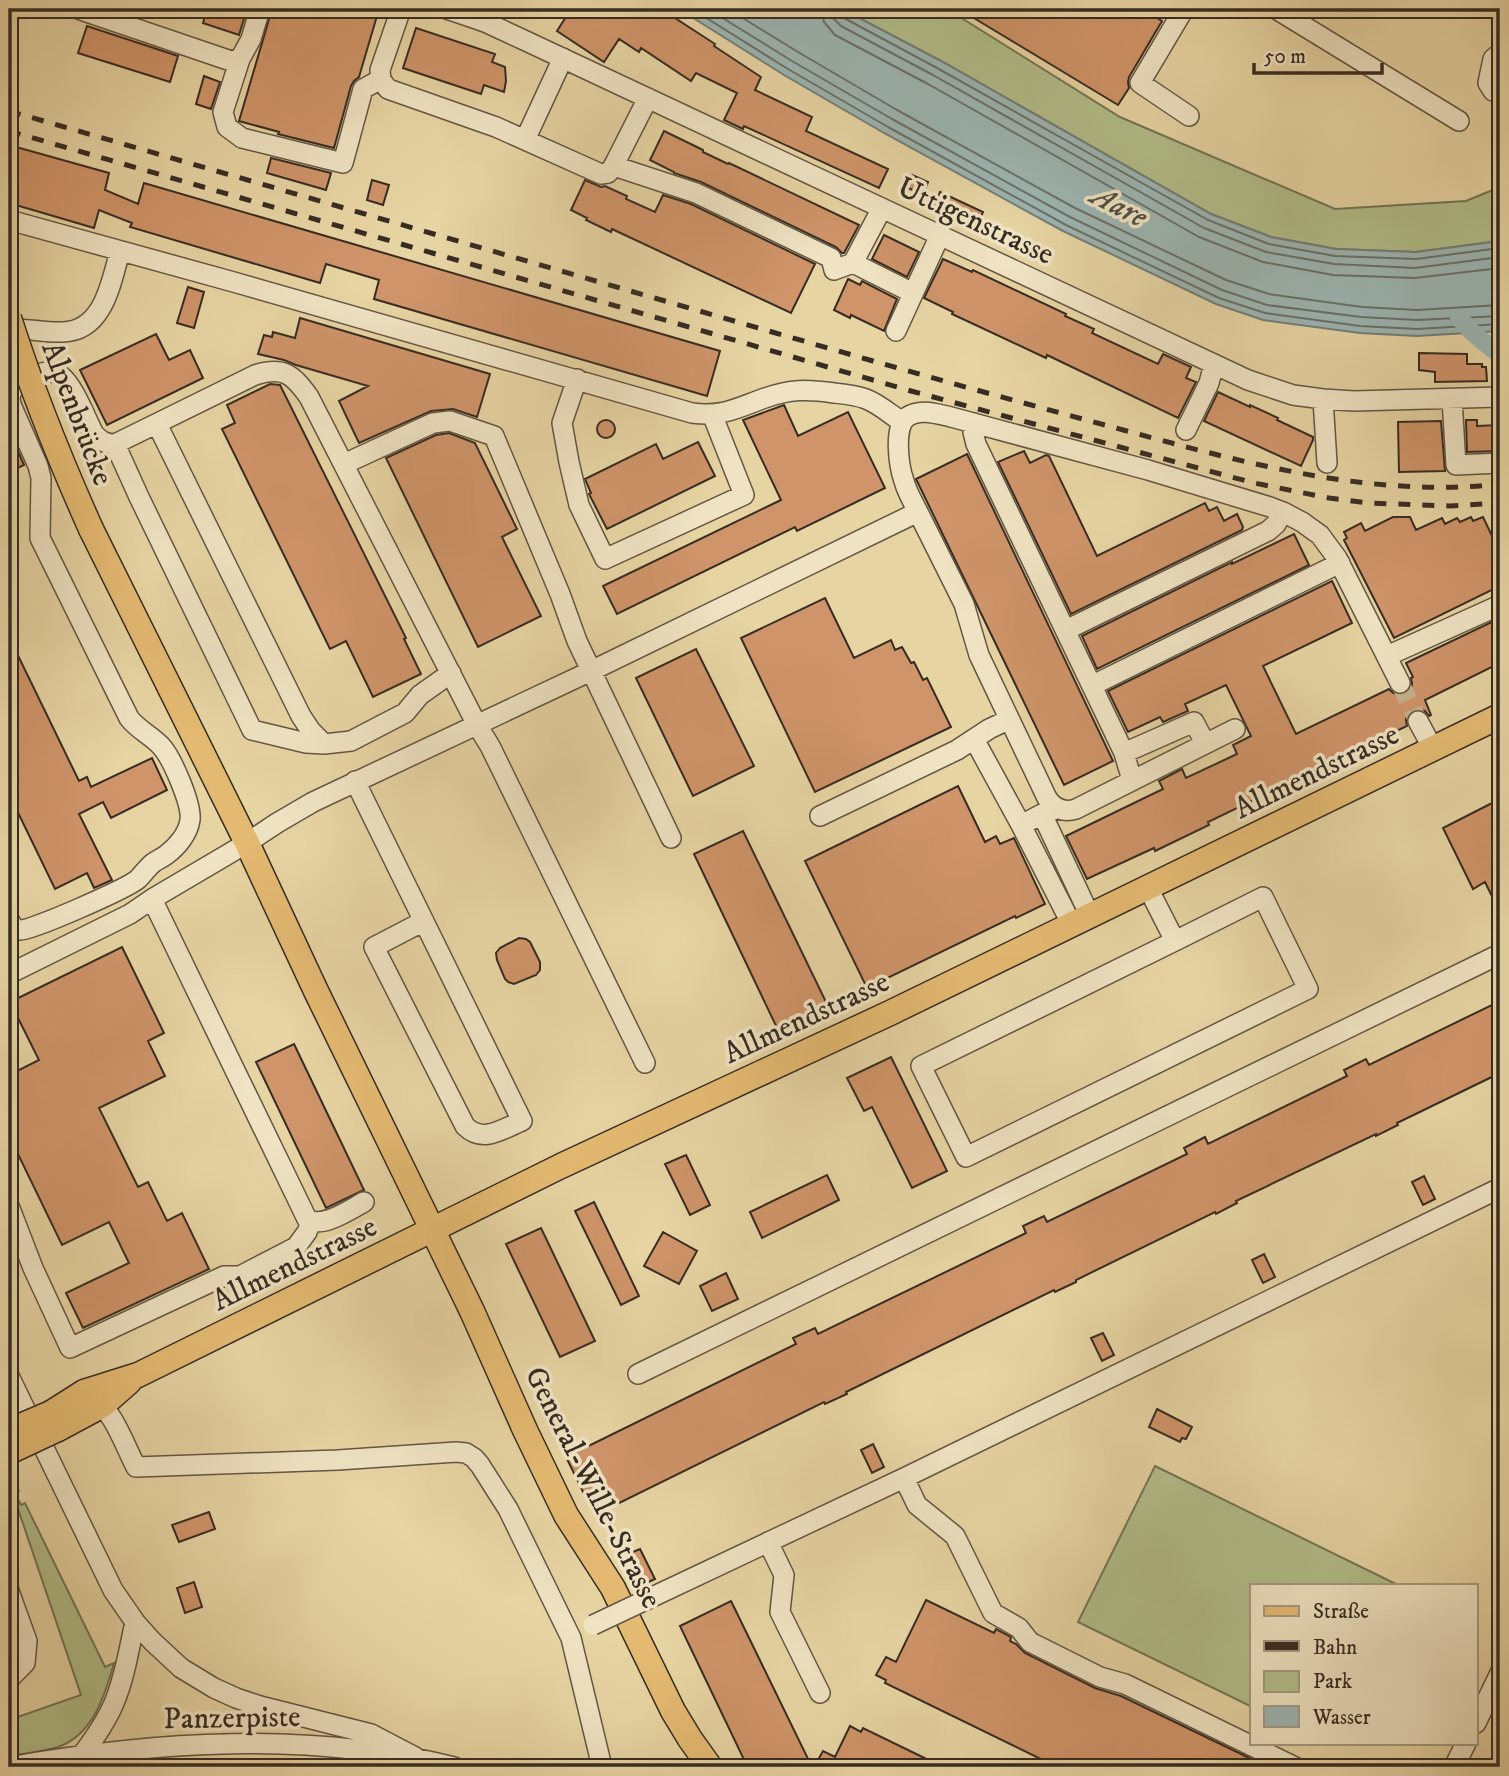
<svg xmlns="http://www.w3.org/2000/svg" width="1509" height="1776" font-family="'IM FELL DW Pica',serif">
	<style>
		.green { fill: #b1bd89; stroke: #747456; stroke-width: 2 }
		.water { fill: #9cb5b2; stroke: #747e79; stroke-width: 2 }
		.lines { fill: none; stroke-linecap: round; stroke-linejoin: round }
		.shore { stroke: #6a706a; stroke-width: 2 }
		.canal { stroke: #9cb5b2; stroke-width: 18 }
		.building { fill: #cf9469; stroke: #372c23; stroke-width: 2 }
		.minor-tunnel { stroke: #c4b289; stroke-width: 19; stroke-dasharray: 19 10; stroke-linecap: butt }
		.minor-casing { stroke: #635643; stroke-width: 22 }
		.major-casing { stroke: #372c23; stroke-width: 27 }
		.minor { stroke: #efe3c3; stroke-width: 19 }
		.major { stroke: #e4ba72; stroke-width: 24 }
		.rail { stroke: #372c23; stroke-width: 5; stroke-dasharray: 12 12; stroke-linecap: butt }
		.minor-bridge-casing { stroke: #635643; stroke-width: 22; stroke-linecap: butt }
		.major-bridge-casing { stroke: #372c23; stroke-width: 27; stroke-linecap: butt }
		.minor-bridge { stroke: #efe3c3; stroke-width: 19 }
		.major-bridge { stroke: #e4ba72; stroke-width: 24 }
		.labels { text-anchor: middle; stroke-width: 7; stroke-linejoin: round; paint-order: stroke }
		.street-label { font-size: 30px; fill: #372c23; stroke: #efe3c3 }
		.water-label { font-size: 32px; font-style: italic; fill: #504e47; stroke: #efe3c3 }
	</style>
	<rect width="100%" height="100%" fill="#e7d4a3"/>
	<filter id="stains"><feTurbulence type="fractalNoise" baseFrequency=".00286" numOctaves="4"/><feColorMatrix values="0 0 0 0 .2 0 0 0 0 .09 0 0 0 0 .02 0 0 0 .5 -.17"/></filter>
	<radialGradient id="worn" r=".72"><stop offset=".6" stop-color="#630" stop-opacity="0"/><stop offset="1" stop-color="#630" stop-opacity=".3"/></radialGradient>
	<path class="green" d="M842,9h105l173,108 215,92 131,-8 34,-14v54l-84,11 -80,-3 -65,-12 -60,-23 -270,-153z
		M1155,1466l241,118 -1,1h-143v122l-174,-85z
		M9,1469l10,22 -4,2 6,12 4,-2 80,164 9,-4c-9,32 -21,72 -56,84 -16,5 -33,6 -49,9v-36l72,-25 -66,-195 -6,1z"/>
	<path class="water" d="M679,9h163l99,52 270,153 60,23 65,12 80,3 84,-11v90l-83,5 -57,-3 -97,-13 -47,-16 -153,-73 -179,-98 -100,-58z"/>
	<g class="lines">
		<path class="shore" d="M692,9l96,60 100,58 178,98 153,73 46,15 95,13 57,3 83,-5
			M708,9l84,52 100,58 178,98 152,73 45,15 94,12 56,3 83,-4
			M728,9l70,43 99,58 178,98 151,72 43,14 93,13 55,3 83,-5
			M821,9l3,13 11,13 93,49 271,153 64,25 70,13 82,3 85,-10
			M832,9l1,9 8,8 92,49 271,153 62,24 68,12 81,4 85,-11
			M840,9l1,5 3,4 93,50 271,152 61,24 66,12 81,3 84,-11"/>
		<path class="canal" d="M1459,318l14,15 27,22"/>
	</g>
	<path class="building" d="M207,9h40l-8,26 -36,-12z
		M272,9h107l-20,68 -5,4 -3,5 -17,62 -56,-14 1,-2 -40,-11z
		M571,9h90l54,35 -1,2 47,31 -6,13 57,27 -6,14 82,38 -9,19 -135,-62 -1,3 -19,-9 13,-27 -41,-20 -5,8 -50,-33 -2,4 -20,-13 -15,23 -47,-31z
		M959,9h183l20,12 -33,56 -1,5 1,6 -11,17z
		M87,26l91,30 -8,26 -92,-29z
		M416,28l79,26 -3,8 13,5 1,14 -2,11 -20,-7 -3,9 -78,-26z
		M204,76l16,6 -9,27 -15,-5z
		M664,131l39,19v2l25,12 1,-1 130,62 -15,28h-2l-6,-6 -135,-65 -27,-9v-1l-24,-12z
		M9,145l100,28 -4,17 33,14 6,-21 576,168 -13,45 -333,-97 5,-19 -53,-16 -6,19 -190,-56 2,-4 -33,-13 -5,18 -85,-25z
		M271,158l60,15 -5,17 -59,-17z
		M912,175l16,7 -5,13 -17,-8z
		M372,180l17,5 -6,20 -16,-5z
		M585,180l16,7 4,-1 22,10 -1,3 29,13 8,-17 28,9 124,60 -24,49 -179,-84 -1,3 -25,-12 1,-2 -16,-8z
		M940,192l43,20 -6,14 -43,-20z
		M884,235l35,17 -12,25 -35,-18z
		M943,259l29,13 1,-2 93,44 -1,2 29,13 -2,4 66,31 5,-10 28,13 -5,11 10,4 -18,36 -131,-63 -1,3 -94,-44 1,-2 -29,-14z
		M848,279l12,6 2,-4 35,18 -13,32 -33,-16 -1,3 -16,-8z
		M188,287l16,5 -10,36 -17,-5z
		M300,318l190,56 -13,43 -24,-8 -22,2 -72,32 -20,-42 29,-15 -72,-21 -12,-5 -26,-6 6,-19 8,2 1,-5 22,6z
		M156,334l13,26 21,-10 13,28 -96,47 -27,-55z
		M1419,353l48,1v10h15v3h4l1,14 -52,1v-10l-16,-2z
		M270,384l10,1 126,253 -2,1 17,35 -48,23 -27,-56 -16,8 -108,-220 13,-6 -8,-18z
		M1218,392l32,15v-2l28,13 -1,2 36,17v3l-12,26 -97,-45z
		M784,405l14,31 50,-24 37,76 -88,43 -2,-4 -178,87 -14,-28 178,-86 -38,-80z
		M1466,420h11v6l23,-1v26l-33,1z
		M597 429a9 9 0 1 1 18 0a9 9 0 1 1-18 0Z
		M1441,421l4,50 -46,1 -1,-50z
		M9,430l15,35 -15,7z
		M449,433l26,10 42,86 -15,8 39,79 -63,31 -92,-189 50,-23z
		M698,442l17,34 -108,53 -18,-35 2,-1 -6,-14 71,-35 7,15z
		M1024,451l6,12 16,-8 3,1 48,100 108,-53 4,8 8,-4 7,14 13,-7 6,13 -1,3 -171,84 -73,-152z
		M967,454l146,307 -49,24 -148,-306z
		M1393,517h17l6,13 26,-12 3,6 12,-6 3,4 11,-5 2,4 10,-4 9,19 8,-4v54l-106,52 -50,-98 3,-2 -3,-6 17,-9 4,8z
		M1294,534l15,31 -212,104 -15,-33 150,-74v2z
		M1332,581l20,42 -89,43 33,68 93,-45 4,4 6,2 7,-1 5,-5 1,-5 -1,-6 2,-1 -7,-14 94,-45v45l-75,37 6,15 -2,1 -4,-5 -6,-2 -6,1 -6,5 -1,5 1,6 -199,96 1,3 -54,26 -1,-3 -67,31 -21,-43 97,-47 -4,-8 23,-12 4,9 51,-24 -4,-9 18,-9 -25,-51 -41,19 3,7 -25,11 -3,-5 -32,15 -20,-41z
		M825,598l29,60 37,-18 4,10 7,-3 9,16 3,-1 9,18 4,-2 24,49 -136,65 -74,-154z
		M9,637l70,144 8,-4 4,10 61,-29 15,32 -56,28 -8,-16 -24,12 33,66 -18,8 -7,-15 -32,16 -46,-95z
		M696,649l58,117 -61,30 -57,-118z
		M958,786l27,56 11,-6 4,8 14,-6 31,66 -29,14 -1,-2 -148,72 -62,-127z
		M1500,799v114l-15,-31 -12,7 -30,-61z
		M743,831l85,175 -50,24 -84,-176z
		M519,938l7,1 4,3 10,20v8l-4,5 -22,9 -6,-2 -3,-3 -8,-19 -1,-7 4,-5z
		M122,947l42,86 -16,8 17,35 -66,32 39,79 10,-5 19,39 15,-8 27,56 -126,59 -17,-35 63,-30 -20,-41 -47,23 -45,-93 -5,2 -3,-7v-72l30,-15 -29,-58z
		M1500,1001v72l-103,50 1,2 -22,11v-2l-140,67 1,2 -21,11 -1,-2 -139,68v2l-21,10 -1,-2 -208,102 1,2 -22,10 -1,-2 -225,111 -6,-11 -4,2 -23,-47 230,-113 -3,-6 22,-10 3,6 208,-101 -3,-7 21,-10 3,6 140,-68 -3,-6 21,-11 3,7 139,-68 -3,-6 22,-11 3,6z
		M294,1044l70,146 -38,18 -70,-146z
		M891,1057l56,114 -35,17 -40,-81 -8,4 -17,-33z
		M686,1155l24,50 -20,10 -25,-51z
		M827,1175l12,25 -77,38 -12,-26z
		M1424,1176l11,23 -12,6 -11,-23z
		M594,1202l45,94 -18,9 -46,-94z
		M541,1228l54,113 -35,16 -54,-113z
		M663,1232l34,19 -18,33 -35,-18z
		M1264,1254l11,23 -12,6 -11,-23z
		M726,1273l12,26 -26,12 -12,-25z
		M1103,1333l11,22 -12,6 -11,-23z
		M1157,1409l35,18 -6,12 -4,-1 -2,4 -31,-15z
		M873,1444l11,23 -12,6 -11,-23z
		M209,1512l6,17 -36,13 -7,-17z
		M640,1549l15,30 -13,6 -14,-31z
		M194,1582l8,25 -17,6 -8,-25z
		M926,1600l68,33 2,-4 15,8 -1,4 6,3 9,9 70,35 26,8 147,71h-198l-12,-6 -3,5 -170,-83 1,-3 -10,-5 10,-18 10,5z
		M731,1601l81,166h-46l-11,-5 -8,4 -67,-140z
		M850,1726l11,6 2,-4 80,39h-129l9,-16 12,6z"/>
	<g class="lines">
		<path class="minor-tunnel" d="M1400,683l18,38"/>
		<g class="minor-casing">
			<path id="minor" d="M81,9v1l150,51 9,-2 11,-20 9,-30
				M401,9l-21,61 1,10 7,9 108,38 105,47 7,-1 5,-6 35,-69
				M447,9l38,13 41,19 722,339 45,15 30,4 31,2 146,-4
				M1184,9l-44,74 49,33
				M1276,9l183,112
				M1500,53l-7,6 -5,24 5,8 7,2
				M240,59l-17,53 4,15 15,11 101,25 20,-74 18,-10
				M525,140l38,-82
				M614,166l82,27 135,65 3,12 19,-7 29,-55
				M9,220l221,61 462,132c31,4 45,-5 73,-15 25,-9 42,-9 69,-5 10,1 22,2 32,6 13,5 24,15 36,23
				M853,263l60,30
				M9,329c18,-1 36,4 54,3 41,-1 48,-50 57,-81
				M896,331l44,-96
				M577,379l-15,44 7,39 10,43 26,54 139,-64 -32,-81
				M1323,399l4,64
				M1452,399l4,66 44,-2
				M974,423l-1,9 3,12 148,309 8,27
				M157,424l144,292 10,15 13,13 27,-3 54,-28 15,-18 31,-22
				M1186,430l23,-47 5,-19
				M115,444l24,53 113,233 54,13 18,1
				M344,464l89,-41 17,-2 44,15 66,158 17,47 94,197
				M918,512l46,92 15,51 68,143c7,11 17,15 29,11l159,-80
				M1066,630l202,-99 8,-7 7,-12
				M1387,656l113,-51
				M1093,685l247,-122
				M1418,721l15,28
				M974,739l47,86 21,-11
				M1124,753l70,-31 11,21
				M355,781l167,340c-20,8 -39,23 -57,5l-91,-179 50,-26
				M1056,809l-14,5 48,102
				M820,816l137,-66 32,-21 19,-9
				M1021,825l51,100
				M1148,888l27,53 88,-44 45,92 -342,168 -45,-91 254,-125
				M152,899l155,320c15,10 42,-9 57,-17
				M9,920c3,5 5,9 11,10 11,1 108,-42 118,-51 5,-5 9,-11 15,-16 4,-3 9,-5 13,-8 11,-8 22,-21 24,-35 2,-16 -18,-62 -29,-74 -10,-11 -23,-16 -32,-28l-89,-180 1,-60 -3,-12 -26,-59c-2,-6 -3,-10 0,-16 7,-12 38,-26 49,-15 13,10 25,43 33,58 7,7 11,10 21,10l140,-69c28,-9 38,-1 54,22l168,328 13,21 155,317
				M9,974l121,-60 22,-15 95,-56 30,-20 36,-21 278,-131 327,-159c-5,-10 -11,-20 -14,-31 -5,-14 -11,-54 3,-64 13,-9 30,-3 44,0l197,53 122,37 13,5 19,10 18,13 17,23 63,125
				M9,1206l24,62 37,80 154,-72h16l56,-29 11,-15 4,-10
				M638,1374l862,-420
				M9,1376l104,214 22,32 17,19 29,27 33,20 22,10 24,8 111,28 44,23
				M92,1396c22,16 32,48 44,71l202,-7 118,-8 10,1 8,5 6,7 28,44 63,129 31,129
				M904,1478l13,27 38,31 38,77 26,15 11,14 70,35 25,7 170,83
				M768,1542l16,33 -4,37 40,81
				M9,1591l18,50 -2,22 -16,16
				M648,1599l256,-121 596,-290
				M1476,1723l24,-50
				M82,1755c12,-16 24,-33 32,-52 11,-26 15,-54 21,-81
				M9,1767c146,-26 300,-36 445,0
				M1454,1767l12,-24"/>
		</g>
		<g class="major-casing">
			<path id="major" d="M91,529l156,314 69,148 156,320 53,119 41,85 47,73 60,123 17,28 20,28
				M51,1413l33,-21 54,-17 423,-209 329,-153 610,-297
				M58,1429l45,-24 26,-23"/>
		</g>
		<use href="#minor" class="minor"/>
		<use href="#major" class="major"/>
		<path class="rail" d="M9,111c288,83 575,167 864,250 84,24 169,47 254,70 122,33 245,67 373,53
			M9,131l902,260 343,92 75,15 40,5 81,3 50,-3"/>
		<g class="minor-bridge-casing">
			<path id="minor-bridge" d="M593,1625l55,-26"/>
		</g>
		<g class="major-bridge-casing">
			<path id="major-bridge" d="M9,318c23,72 51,142 82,211
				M9,1431l42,-18
				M9,1452l49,-23"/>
		</g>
		<use href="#minor-bridge" class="minor-bridge"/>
		<use href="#major-bridge" class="major-bridge"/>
	</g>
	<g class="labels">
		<g class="street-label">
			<text transform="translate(976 220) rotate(25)" y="10">Uttigenstrasse</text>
			<text transform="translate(78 413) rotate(69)" y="10">Alpenbrücke</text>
			<text transform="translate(1316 771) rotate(-26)" y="10">Allmendstrasse</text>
			<text transform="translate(806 1017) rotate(-25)" y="10">Allmendstrasse</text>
			<text transform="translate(294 1263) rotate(-26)" y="10">Allmendstrasse</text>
			<text transform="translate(594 1487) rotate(63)" y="10">General-Wille-Strasse</text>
			<text transform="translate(232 1717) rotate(-1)" y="10">Panzerpiste</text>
		</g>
		<g class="water-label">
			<text transform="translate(1120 205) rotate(27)" y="11">Aare</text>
		</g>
	</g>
	<rect width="1509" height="1776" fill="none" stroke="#e7d4a3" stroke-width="35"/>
	<rect x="10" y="10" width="1488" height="1755" fill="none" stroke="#372c23" stroke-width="3.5"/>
	<rect x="18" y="18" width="1474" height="1741" fill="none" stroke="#372c23" stroke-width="2"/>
	<rect x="1250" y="1584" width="228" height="161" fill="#efe3c3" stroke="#a59a83" stroke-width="2"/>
	<rect x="1264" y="1606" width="35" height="10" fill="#e4ba72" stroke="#a59a83" stroke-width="2"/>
	<text x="1313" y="1618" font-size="21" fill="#372c23">Straße</text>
	<rect x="1264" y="1641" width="35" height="10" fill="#372c23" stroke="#a59a83" stroke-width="2"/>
	<text x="1313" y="1654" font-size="21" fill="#372c23">Bahn</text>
	<rect x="1264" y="1671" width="35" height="21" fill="#b1bd89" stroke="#a59a83" stroke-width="2"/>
	<text x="1313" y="1688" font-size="21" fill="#372c23">Park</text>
	<rect x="1264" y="1706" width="35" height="21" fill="#9cb5b2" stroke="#a59a83" stroke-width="2"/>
	<text x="1313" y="1724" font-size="21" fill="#372c23">Wasser</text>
	<path d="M1254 63v10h128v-10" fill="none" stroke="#372c23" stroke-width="3.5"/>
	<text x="1264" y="63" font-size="21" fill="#372c23" stroke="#efe3c3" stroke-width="5" paint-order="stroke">50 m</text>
	<rect width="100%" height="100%" filter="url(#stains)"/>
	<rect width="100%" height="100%" fill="url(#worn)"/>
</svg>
